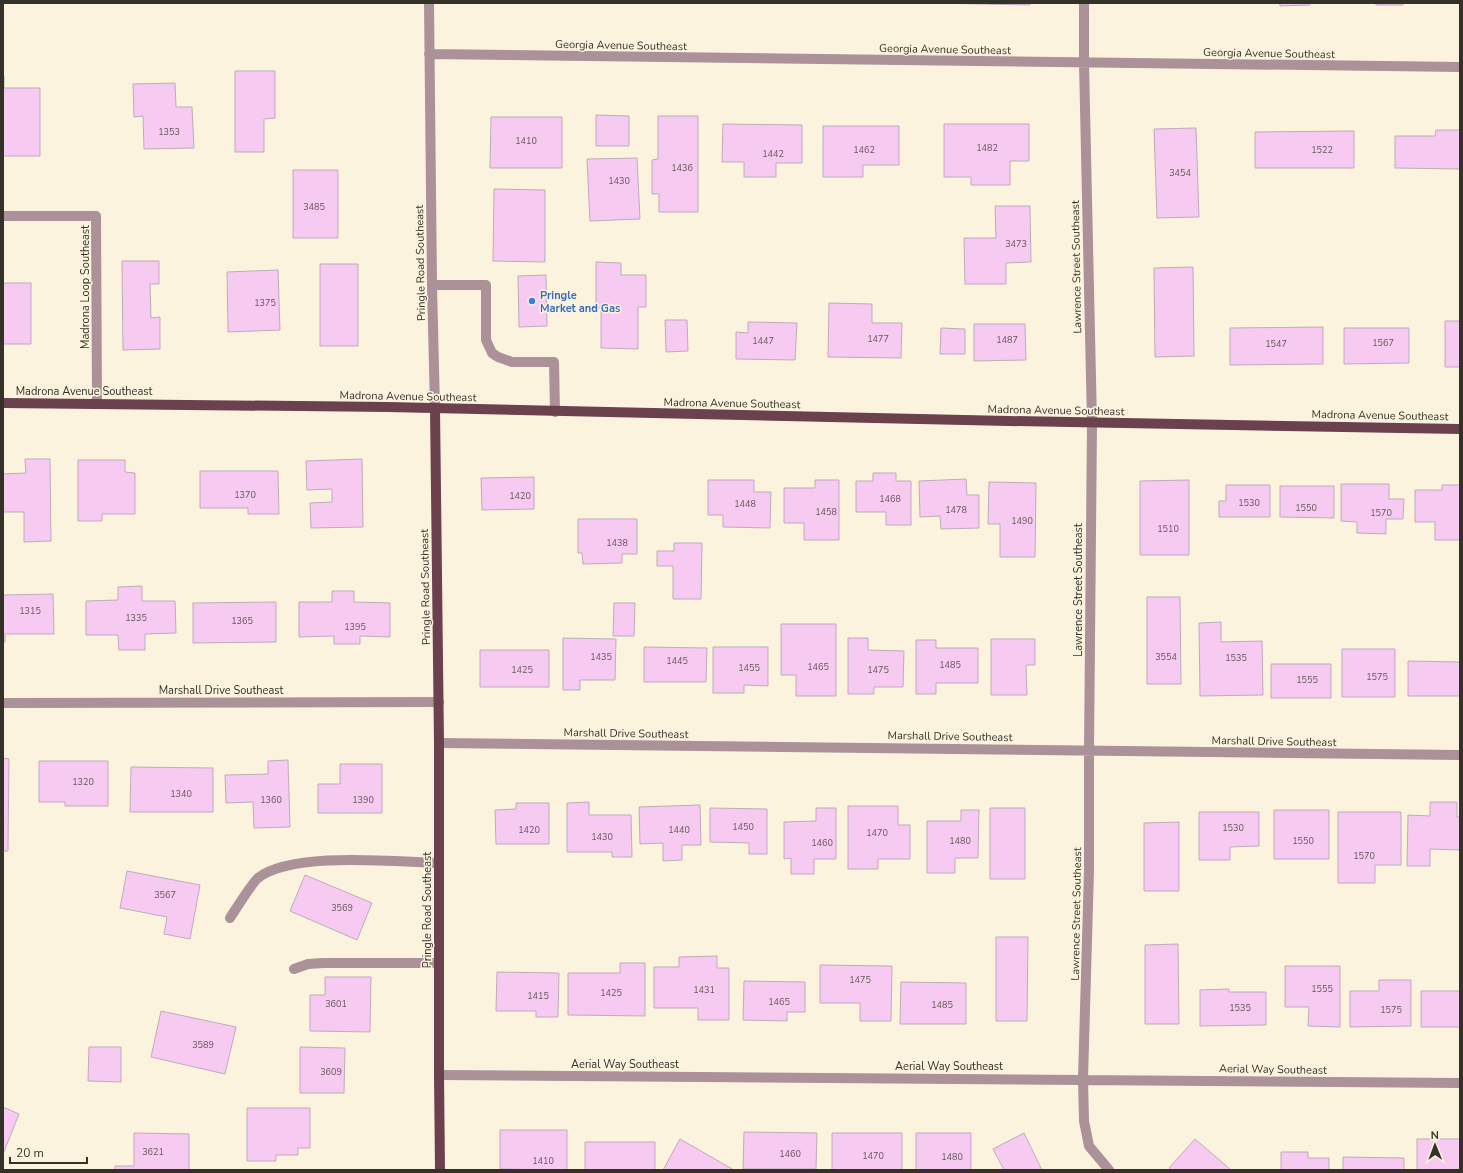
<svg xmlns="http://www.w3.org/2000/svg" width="1463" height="1173" font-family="'Nunito Sans',sans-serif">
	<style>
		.building { fill: #f7caf1; stroke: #bdacbb }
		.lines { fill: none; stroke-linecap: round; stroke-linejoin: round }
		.minor { stroke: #ab9198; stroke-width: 10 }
		.major { stroke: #6b414e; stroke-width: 10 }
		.shop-dot { fill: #3f7fe0; stroke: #fcf3df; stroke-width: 1.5 }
		.labels { text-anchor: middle; stroke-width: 3; stroke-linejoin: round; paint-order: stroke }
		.number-label { font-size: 9px; fill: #65575b }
		.street-label { font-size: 11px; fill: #343129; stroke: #fcf3df }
		.shop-label { font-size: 11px; font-weight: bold; fill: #366cbe; stroke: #fcf3df; text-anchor: start }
	</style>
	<rect width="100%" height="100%" fill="#fcf3df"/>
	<path class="building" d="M933,3h97v2z
		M1280,3h30v2l-30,1z
		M1376,3h27v2h-27z
		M235,71h40v47l-11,1v33h-29z
		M3,76h1v12h36v68h-37z
		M175,83l1,24h16l2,41 -50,1 -1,-33 -9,1 -1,-33z
		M596,115l33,1v30h-33z
		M658,116h40v96h-39v-18h-7v-34l6,-1z
		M491,117h71v51h-72z
		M723,124l79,1v38h-26v14h-32v-15h-22z
		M944,124h85v37h-19v24h-39v-8h-27z
		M823,126h76v39h-36v12h-40z
		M1196,128l3,89 -42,1 -3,-89z
		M1436,130h24v39l-65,-1v-32h40z
		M1354,131v37h-99v-36z
		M637,158l3,61 -50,2 -3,-62z
		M293,170h45v68h-45z
		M494,189l51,1v72l-52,-1z
		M995,206h35l1,56 -25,1v21h-41l-1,-46h32z
		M122,261h37v23h-9l1,34 9,-1v32l-37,1z
		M596,262l25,1v12h25v32h-8v42l-37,-1v-40h-5z
		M320,264h38v82h-38z
		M1193,267l1,89 -39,1 -1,-89z
		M278,270l2,60 -52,2 -1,-60z
		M546,275l1,51 -28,1 -1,-51z
		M3,283h28v61h-28z
		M829,303l43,1v19h30l-1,35 -73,-1z
		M665,320h22l1,31 -22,1z
		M1445,321h15v46h-15z
		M748,322l49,1 -2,37 -59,-1v-27l12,1z
		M974,324h51l1,36 -52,1z
		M1323,327v37l-93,1v-37z
		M941,328l24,1v25h-25z
		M1344,328h65v35l-65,1z
		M25,459h25l1,82 -27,1v-30h-21v-38l23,-1z
		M362,459l1,68 -52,1 -1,-25 22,-1v-13l-25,1 -1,-29z
		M78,460h47v12l10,1v41h-33v7h-24z
		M200,471h78l1,43h-31v-6h-48z
		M873,473h23v8h15v44h-25v-13h-30v-31h17z
		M534,477v32l-52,1 -1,-32z
		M966,479l1,16h12v33l-38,1 -1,-13 -20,1 -1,-36z
		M708,480h46v12h17l-1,36 -47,-1v-12h-15z
		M815,480h24v60h-35v-17h-20v-35h31z
		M1189,480v75h-49v-74z
		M989,482l47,1 -1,74h-35v-33h-12z
		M1341,484h48v15h15l-1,20h-17v15l-29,-1v-11l-16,-1z
		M1226,485h44v32h-51v-16h7z
		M1442,485h18v55h-25v-18h-20v-32h27z
		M1280,486h54v32l-54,-1z
		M578,519h59v35h-15v9l-39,1 -1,-11h-4z
		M674,543h28l-1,56h-28v-33h-16v-15h17z
		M142,586v15h33l1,32 -31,1v16h-26l-1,-15h-32v-34l32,-1v-13z
		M332,591h22v11l36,1v34l-30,-1v8h-26v-8l-35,1v-35h33z
		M53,594l1,40h-49v8h-2v-47z
		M1147,597h33l1,87h-34z
		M276,602v40l-83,1v-40z
		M614,603h21l-1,33h-21z
		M1221,622v20l41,-1 1,54 -63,1 -1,-73z
		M781,624h55v72h-40v-21h-15z
		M563,638l53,1 -1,41h-35v10h-17z
		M848,638h20v12l36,1 -1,36h-29v7h-26z
		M991,639h44v26h-9l1,30h-36z
		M916,640h20v8h42v35h-42v11h-20z
		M644,647l63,1 -1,34h-62z
		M713,647h55v39l-24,-1v8h-31z
		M1342,649h53v48h-53z
		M480,650h69v37h-69z
		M1408,661l52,1v34h-52z
		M1271,664h60v34h-60z
		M3,758l6,1 -1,92h-5z
		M288,760l2,67 -36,1 -1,-26 -27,1 -1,-28 43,-1v-13z
		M39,761h69v45h-43v-4h-26z
		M340,764h42v49h-64v-29h22z
		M131,767l82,1v44h-83z
		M589,802v13h42l1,42h-20v-5h-45v-49z
		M1430,802h27v15h3v33l-30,-1v17h-23l1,-51 22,1z
		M516,803h33v41h-53l-1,-34 21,-1z
		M700,805l1,40h-19v15l-19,1v-18l-23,1 -1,-37z
		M848,806h50v19h12v34h-32v10h-30z
		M710,808l57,1v45h-18v-11l-39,-1z
		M816,808h20v51h-22v15h-23v-16l-7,1v-37l32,-1z
		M990,808h35v71h-35z
		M961,810h18l-1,48h-23v15h-28v-52h34z
		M1274,810h55v49h-55z
		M1199,812h60v34l-29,1v13h-31z
		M1338,812h63v53h-26v18h-37z
		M1179,822v69h-35v-68z
		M127,871l73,14 -10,54 -26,-5 3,-17 -47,-9z
		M305,875l67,28 -15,37 -67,-29z
		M996,937h32l-1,84h-31z
		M1178,944l1,80h-34v-79z
		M717,956v12h12v52h-31v-12h-44v-41h25v-10z
		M620,963h25v53l-77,-1v-42h52z
		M820,965l72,1 -1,55h-31v-18h-40z
		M1285,966h55v61l-32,-1 1,-19h-24z
		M497,972l62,1 -1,44h-22v-6h-40z
		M325,977h46l-1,55 -60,-1v-36h15z
		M1379,980h32v46l-61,1v-36h29z
		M744,981l61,1v30h-18v9l-44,-1z
		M901,982l65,1v41h-66z
		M1229,989v3h37v33l-66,1v-36z
		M1421,991h39v36h-39z
		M161,1011l75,16 -11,47 -74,-17z
		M89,1047h32v35l-33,-1z
		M300,1047l45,1 -1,45h-44z
		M3,1107l16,7 -16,40z
		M247,1108h63v40h-12v7h-22v6h-29z
		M500,1130h67v40l-67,-1z
		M744,1132l73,1 -1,36h-73z
		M134,1133l55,1v36h-74v-4h19z
		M832,1133h70v37h-70z
		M916,1133h55v37h-55z
		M1024,1133l18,37h-38l-11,-21z
		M680,1139l54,31h-71z
		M1195,1139l36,31h-59l-3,-2z
		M1417,1139h43v31h-43z
		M585,1142h70v28h-70z
		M1281,1152h27v6h21v12h-48z
		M1343,1157l61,1v12h-61z"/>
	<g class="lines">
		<path class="minor" d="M429,3l3,282 3,123
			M1084,3v60l8,360 -3,327v120l-6,209 1,42 5,25 20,24
			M429,54l1031,13
			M3,216h93l1,187
			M432,285h54v55l6,13 6,4 14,5h42l1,50
			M3,703l436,-1
			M439,743l1021,12
			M230,918c6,-9 22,-35 28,-40 35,-27 137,-16 181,-15
			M294,969l14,-5 15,-1h116
			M439,1075l1021,8"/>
		<path class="major" d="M3,403l385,4 621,14 451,8
			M435,408l4,335v332l1,95"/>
	</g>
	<circle class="shop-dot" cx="532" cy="301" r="4"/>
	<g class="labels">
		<g class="number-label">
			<text x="169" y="135">1353</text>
			<text x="526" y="144">1410</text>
			<text x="987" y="151">1482</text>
			<text x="864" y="153">1462</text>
			<text x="1322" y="153">1522</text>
			<text x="773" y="157">1442</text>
			<text x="682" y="171">1436</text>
			<text x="1180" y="176">3454</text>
			<text x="619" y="184">1430</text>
			<text x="314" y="210">3485</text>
			<text x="1016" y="247">3473</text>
			<text x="265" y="306">1375</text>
			<text x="878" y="342">1477</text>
			<text x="1007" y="343">1487</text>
			<text x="763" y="344">1447</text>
			<text x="1383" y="346">1567</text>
			<text x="1276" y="347">1547</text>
			<text x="245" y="498">1370</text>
			<text x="520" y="499">1420</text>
			<text x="890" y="502">1468</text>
			<text x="1249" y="506">1530</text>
			<text x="745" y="507">1448</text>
			<text x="1306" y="511">1550</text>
			<text x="956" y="513">1478</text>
			<text x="826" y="515">1458</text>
			<text x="1381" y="516">1570</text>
			<text x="1022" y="524">1490</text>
			<text x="1168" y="532">1510</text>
			<text x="617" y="546">1438</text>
			<text x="30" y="614">1315</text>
			<text x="136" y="621">1335</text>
			<text x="242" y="624">1365</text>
			<text x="355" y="630">1395</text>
			<text x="601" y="660">1435</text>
			<text x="1166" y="660">3554</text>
			<text x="1236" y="661">1535</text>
			<text x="677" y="664">1445</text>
			<text x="950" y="668">1485</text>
			<text x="818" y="670">1465</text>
			<text x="749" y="671">1455</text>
			<text x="522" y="673">1425</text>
			<text x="878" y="673">1475</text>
			<text x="1377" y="680">1575</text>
			<text x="1307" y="683">1555</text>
			<text x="83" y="785">1320</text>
			<text x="181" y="797">1340</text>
			<text x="271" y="803">1360</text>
			<text x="363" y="803">1390</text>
			<text x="743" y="830">1450</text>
			<text x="1233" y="831">1530</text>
			<text x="529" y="833">1420</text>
			<text x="679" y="833">1440</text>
			<text x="877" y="836">1470</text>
			<text x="602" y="840">1430</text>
			<text x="960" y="844">1480</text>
			<text x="1303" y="844">1550</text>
			<text x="822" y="846">1460</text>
			<text x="1364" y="859">1570</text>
			<text x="165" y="898">3567</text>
			<text x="342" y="911">3569</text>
			<text x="860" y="983">1475</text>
			<text x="1322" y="992">1555</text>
			<text x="704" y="993">1431</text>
			<text x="611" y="996">1425</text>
			<text x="538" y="999">1415</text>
			<text x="779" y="1005">1465</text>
			<text x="336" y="1007">3601</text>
			<text x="942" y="1008">1485</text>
			<text x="1240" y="1011">1535</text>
			<text x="1391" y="1013">1575</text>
			<text x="203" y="1048">3589</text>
			<text x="331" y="1075">3609</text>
			<text x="153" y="1155">3621</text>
			<text x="790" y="1157">1460</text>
			<text x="873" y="1159">1470</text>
			<text x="952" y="1160">1480</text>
			<text x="543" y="1164">1410</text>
		</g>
		<g class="street-label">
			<text transform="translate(621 45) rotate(1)" y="4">Georgia Avenue Southeast</text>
			<text transform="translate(945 49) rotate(1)" y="4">Georgia Avenue Southeast</text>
			<text transform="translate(1269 53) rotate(1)" y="4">Georgia Avenue Southeast</text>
			<text transform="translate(420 263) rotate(-91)" y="4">Pringle Road Southeast</text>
			<text transform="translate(1076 267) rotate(-91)" y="4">Lawrence Street Southeast</text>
			<text transform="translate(85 287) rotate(-90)" y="4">Madrona Loop Southeast</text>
			<text x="84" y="395">Madrona Avenue Southeast</text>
			<text transform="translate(408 396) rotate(1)" y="4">Madrona Avenue Southeast</text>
			<text transform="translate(732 403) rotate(1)" y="4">Madrona Avenue Southeast</text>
			<text transform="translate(1056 410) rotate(1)" y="4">Madrona Avenue Southeast</text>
			<text transform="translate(1380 415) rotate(1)" y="4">Madrona Avenue Southeast</text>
			<text transform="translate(425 587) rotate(-91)" y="4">Pringle Road Southeast</text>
			<text transform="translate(1078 590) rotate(-90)" y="4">Lawrence Street Southeast</text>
			<text x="221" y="694">Marshall Drive Southeast</text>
			<text transform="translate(626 733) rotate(1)" y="4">Marshall Drive Southeast</text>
			<text transform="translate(950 736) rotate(1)" y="4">Marshall Drive Southeast</text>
			<text transform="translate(1274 741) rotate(1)" y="4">Marshall Drive Southeast</text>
			<text transform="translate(427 910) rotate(-90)" y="4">Pringle Road Southeast</text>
			<text transform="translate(1076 914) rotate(-89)" y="4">Lawrence Street Southeast</text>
			<text x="625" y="1068">Aerial Way Southeast</text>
			<text x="949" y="1070">Aerial Way Southeast</text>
			<text transform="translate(1273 1069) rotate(1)" y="4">Aerial Way Southeast</text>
		</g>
		<g class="shop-label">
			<text x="540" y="299">Pringle<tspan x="540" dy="13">Market and Gas</tspan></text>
		</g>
	</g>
	<rect width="1463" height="1173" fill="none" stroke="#343129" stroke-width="8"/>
	<g transform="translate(1435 1145) rotate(359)" stroke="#fcf3df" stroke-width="3" paint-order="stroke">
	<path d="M0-3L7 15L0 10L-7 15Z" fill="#343129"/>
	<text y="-6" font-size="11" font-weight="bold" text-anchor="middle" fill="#343129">N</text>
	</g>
	<path d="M10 1157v6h77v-6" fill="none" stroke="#343129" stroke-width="2"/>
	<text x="16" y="1157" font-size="12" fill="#343129" stroke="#fcf3df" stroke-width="3" paint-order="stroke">20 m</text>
</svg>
